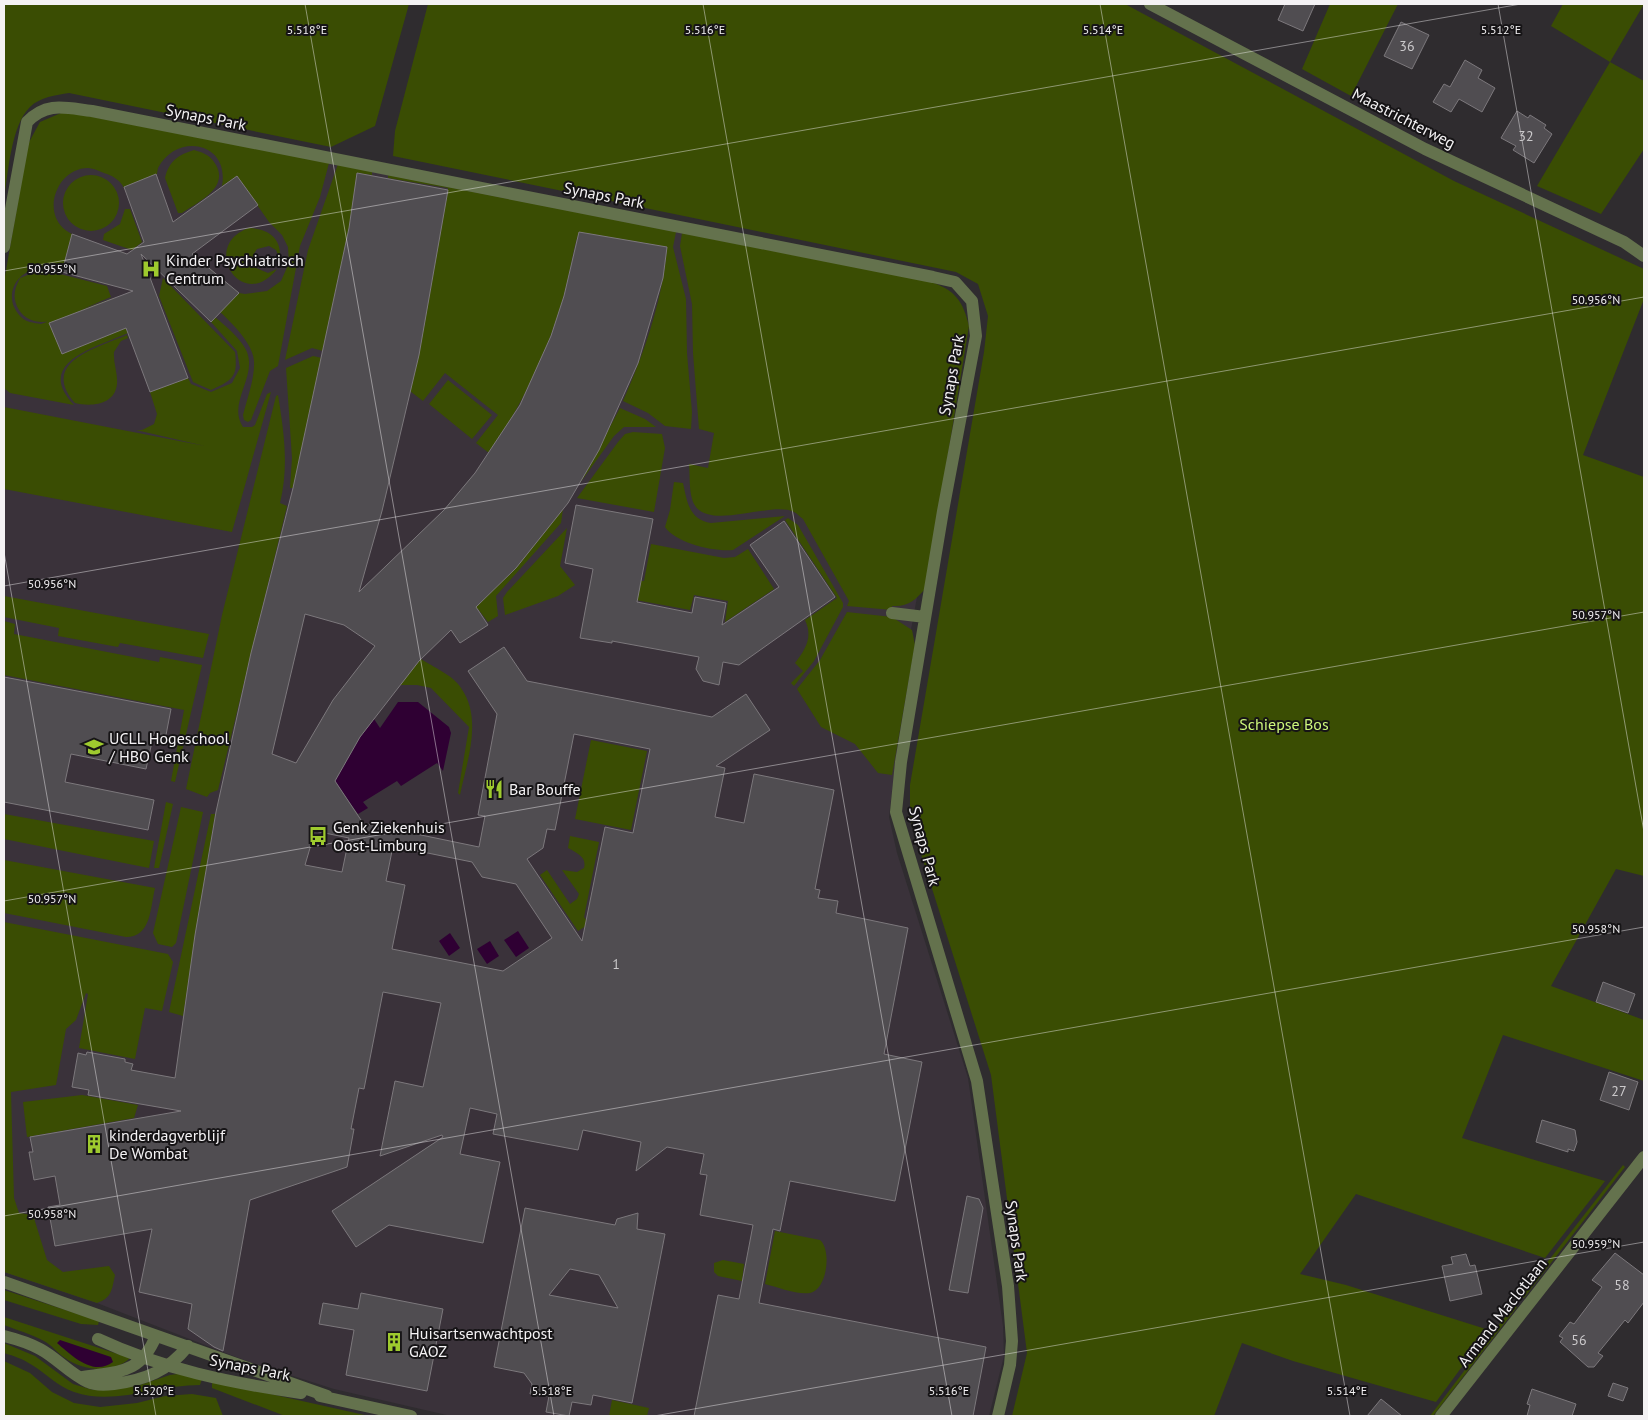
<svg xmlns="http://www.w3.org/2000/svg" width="1648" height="1420" font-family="'PT Sans',sans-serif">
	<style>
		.built { fill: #3a323a }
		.green { fill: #3a4d03 }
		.water { fill: #2f0033 }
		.building { fill: #504d51; stroke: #7c787c; fill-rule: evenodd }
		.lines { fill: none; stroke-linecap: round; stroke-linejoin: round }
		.minor { stroke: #64724d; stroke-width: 12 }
		.ticks { fill: none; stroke: #f4f2f4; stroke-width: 1; stroke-opacity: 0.45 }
		.labels { text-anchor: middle; stroke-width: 4; stroke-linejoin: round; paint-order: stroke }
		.number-label { font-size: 14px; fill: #cbc9cb }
		.street-label { font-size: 16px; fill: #f4f2f4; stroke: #161416 }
		.poi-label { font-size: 16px; fill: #f4f2f4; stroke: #161416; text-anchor: start }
		.park-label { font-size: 16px; fill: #cdf67b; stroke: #161416 }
		.ticks-label { font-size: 12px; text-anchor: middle; fill: #f4f2f4; stroke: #161416; stroke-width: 4; stroke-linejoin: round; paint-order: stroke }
	</style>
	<rect width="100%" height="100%" fill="#2f2c2f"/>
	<path class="built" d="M63,119l263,43 366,73 228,346 -10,54 -21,182 8,36 71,225 35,248 1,30 -15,60h-538l-117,-27 -85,-27 -152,-59 -93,-31v-978z"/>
	<path class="green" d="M4,4h405l-34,122 -44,21 -262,-54c-13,2 -29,4 -39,14 -19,18 -22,67 -26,92z
		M428,4h697l329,177 190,88v30l-61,156 61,22v399l-28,-7 -65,117 93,34v61l-141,-46 -41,103 143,43 -60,77 -189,-64 -56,80 46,11 143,45 -53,72 -143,-41 -51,-18 -28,73h-202l15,-63 -36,-278 -81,-256v-34l74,-433 4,-36 -10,-32 -22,-12 -563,-116 2,-25z
		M1330,4h68l-47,92 -49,-27z
		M1563,4h81l-34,58 34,19v68l-43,65 -64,-28 73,-124 -59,-36z
		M61,113h12l256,50 -9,34 -20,49 -22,120 -8,5 -19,49 -3,2 -4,-2 -1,-5c4,-16 12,-37 11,-54 -1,-23 -38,-52 -55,-69v-32l40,33 6,1 22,-3 14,-10 8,-18 -1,-16 -6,-12 -13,-13 -32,-46 -15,10c8,-44 -45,-54 -64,-18l-14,74c-6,-17 -10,-38 -20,-54 -3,-7 -11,-12 -17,-14 -6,-2 -14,-6 -19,-6 -29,0 -46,40 -25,60 13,12 47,20 64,26l-18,31c-21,-6 -46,-16 -68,-16 -25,0 -39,28 -21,47 5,6 14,7 21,8l73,-26 14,35c-31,14 -95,29 -54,72l-64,-12 -6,-5v-106l24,-138 12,-22z
		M194,150c11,3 17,6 22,15 13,23 -18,37 -34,48h-4l-13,-35c4,-17 13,-23 29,-28z
		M338,164l34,7v4l-15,-2 -8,55 -26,123 -11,-3 -27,12 23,-110z
		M388,175l288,57 -3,15 13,52 1,54 5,59 -1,17 -26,-3 -17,-13 -25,-12c21,-47 40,-102 44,-154l-88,-15c-7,20 -9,43 -15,63 -16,57 -42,110 -75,158l-13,-10 22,-28 -53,-42 -22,28 -13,-10 38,-203 -60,-10z
		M63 203a28 28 0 1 1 56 0a28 28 0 1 1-56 0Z
		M125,209h5l12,33 -10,8 -29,-10 1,-6 16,-10z
		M249,228c20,1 33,10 31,32l-4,-10 -7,-4 -12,3 -4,6 3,13 12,5 9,-4c-35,45 -78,-24 -28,-41z
		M682,233l249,49c24,8 32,19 38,44l-43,262c-11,12 -17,19 -34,18v4l-45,-4 2,-5 -46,-82c-3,-2 -6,-6 -9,-7 -24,-12 -92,23 -102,-13 -3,-11 -2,-23 -3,-35l19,4 6,-35 -15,-4 -6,-76 -1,-49 -12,-58z
		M38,271l22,3 47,12 4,11c-13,5 -57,26 -69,25 -9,0 -18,-4 -23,-12 -7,-12 -5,-20 1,-32z
		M163,278l72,74c3,25 -2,28 -24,38l-18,-8 -34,-86z
		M204,307c13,13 36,28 43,45 10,26 -20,51 -4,75h9l3,-2 12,-31 4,-2 -39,140 -228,-43v-82l201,39 -69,-16h6l12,-6 3,-10 -7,-22 38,-14 3,6 20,8 21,-9 8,-15 -3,-17 -26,-29z
		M127,335l1,3 -7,3 -7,11c-1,11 4,21 3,32 -2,21 -26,23 -42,19 -36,-41 22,-55 52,-68z
		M313,356l9,2 -29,130h-3l2,-30 -6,-90z
		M448,380l44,35 -20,24 -43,-35z
		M278,395c6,37 11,71 2,108l7,3 -69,284 -8,3 -3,4 -21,-8 36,-174 54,-219z
		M620,408l25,11 11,8h-32l-10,9 -34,47z
		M633,432l29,2 3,14 -11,64 -77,-14 41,-56 7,-8z
		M674,482l9,1c4,18 6,37 28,40l74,-7 -52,34c-20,2 -57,-7 -68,-23l5,-17z
		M563,509l-2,14 -65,73 2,20 -10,6 -10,-13 -15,10 53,-51z
		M788,518l10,7 45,78v4l-29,54 -20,25 -3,-3 12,-12 -8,-8c11,-14 18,-26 10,-43l32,-22 -52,-78z
		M567,528l-7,38 15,19 -17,11 -53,19 -2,-17 4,-6z
		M651,544l73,14 11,-1 13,-8 26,40 -49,33 3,-21 -34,-6 -4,15 -54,-10 -2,-20 10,1z
		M4,596l205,38 -6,24 -83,-15 -2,4 -60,-11 1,-8 -55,-11z
		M847,612l45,5 20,13 3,15 -23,130 -14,-2 -23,-29 -34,-17 -24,-38 23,-29z
		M4,621l11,3 -1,10 145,28 1,-5 42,8 -27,117 -4,-1 13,-71 -180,-35z
		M421,659c12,8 32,16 40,29 22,31 6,73 -1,107l-2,-2 11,-66 -38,-39 -14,-3h-19z
		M591,740l56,11 -16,79 -56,-11z
		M166,802l7,2 -14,64h-5z
		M181,807l22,5 -27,131 -4,4 -14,-3 -5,-11z
		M4,814l150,27 -5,27 -145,-29z
		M211,814h4l-32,202 -14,-4z
		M570,836l29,6 -15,75 5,7 -11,7 -38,-56 7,-5 23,34 7,-5 2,-5 -17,-24 15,2 7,-4c3,-11 -7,-15 -16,-20z
		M4,860l151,28c-5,21 -4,49 -29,49l-122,-24z
		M4,922l164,32 5,8 -11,49 -17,-3 -10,51 -56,-11 9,-54 -2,-1 -10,27 -10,9 -10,56 -45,7 3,106 5,15 14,2 14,45 16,12 46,-6 6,9c-3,14 -3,23 -18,28l-93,-31z
		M82,1095l56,10 -4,13 -107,19 -4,-35z
		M1623,1165l2,2 -101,131 -3,-2z
		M775,1231l45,9c12,10 7,50 -10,53 -13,2 -33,-6 -45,-9z
		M723,1260l21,4 -2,17 -24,-5 -4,-4v-9z
		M4,1290l95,31 -1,4 -17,-1 -77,-24z
		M1514,1305l3,2 -84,109h-3z
		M4,1317l126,41c-17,16 -47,13 -65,0 -8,-5 -13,-13 -21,-17 -13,-7 -27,-11 -40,-16z
		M4,1343l31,13 38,28 20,6 44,-4 33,-11 8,-1 24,5 -2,6c-43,0 -86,21 -126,7 -17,-6 -27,-18 -42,-27 -9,-6 -18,-9 -28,-12z
		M4,1361l26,12 22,19 22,11 26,4 37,-4 28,-7 27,-2 24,4 7,18h-219z
		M212,1381l157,35h-84l-73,-28z
		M612,1400l37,8 -2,8h-38z"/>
	<path class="water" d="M398,702h20l31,25 2,6 -8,38 -6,-8 -36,23 -4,-5 -34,21 5,6 -10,6 -18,-25 -8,-3 28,-49 14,-18 6,9z
		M518,931l11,17 -13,9 -12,-17z
		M450,933l10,15 -11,8 -10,-15z
		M490,941l9,15 -12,8 -10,-15z
		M60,1340l51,17 2,5c-20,15 -42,-7 -56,-19z"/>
	<path class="building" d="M1285,4h30l-12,27 -25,-11z
		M1401,22l28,13 -17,34 -28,-13z
		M1465,60l17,10 -4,8 17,10 -13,24 -23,-13 -8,13 -18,-10 11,-18 6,3z
		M1517,111l11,7 2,-3 16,10 -2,3 8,6 -18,29 -21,-13 3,-4 -15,-8z
		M357,173l91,17 -29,165 -37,156 -23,81 85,-82 31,-37 45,-68 31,-69 13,-40 15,-64 88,15 -4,31 -25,85 -39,87 -31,53 -52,65 -40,39 12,18 -28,18 -9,-13 -32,31 -59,76 -25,44 28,42 116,24 6,-31 -7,-1 19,-101 -29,-43 36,-24 23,34 185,36 34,-23 24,36 -54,36 9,2 -10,49 29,6 10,-49 80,16 -19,99 5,1 -2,8 20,3 -2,12 72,15 -24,126 38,8 -27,139 -105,-20 -10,50 -7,-2 -14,74 227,44 -13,69h-279l24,-121 21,4 14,-74 -53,-10 7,-40 -7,-1 4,-20 -37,-7 -31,24 5,-29 -58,-12 -5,20 -85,-16 4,-20 -27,-6 -10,46 40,8 -17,81 -94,-18 -33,22 -24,-36 111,-74 -1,-2 -62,21 15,-75 28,6 18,-84 -58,-11 -19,97 -5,-1 -8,41h3l-7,38 -97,33 -27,151 -9,-4 -26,-18 4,-25 -53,-12 13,-63 -97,17 -7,-39 12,-2 -5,-29 -21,4 -5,-28h4l-3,-15 151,-26 -93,-16 1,-5 -17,-3 6,-34 8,2 1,-3 38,7v3l8,2 -2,6 44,8 20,-143 21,-123 35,-159 42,-165 56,-260zM305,614l39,11 31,21 -42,54 -37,63 -24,-9zM574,734l76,15 -17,84 -28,-6 -23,114 -55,-82 16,-11 4,-19 8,1zM315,831l34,7 -7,34 -37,-7zM393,846l79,16 10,15 34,7 36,54 -49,33 -111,-22 13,-64 -19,-4z
		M156,174l17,48 64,-46 21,29 -66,49 47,39 -28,29 -70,-68 47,124 -38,14 -24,-64 -64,26 -13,-31 84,-32 -71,-19 10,-38 55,20 17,-12 -20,-55z
		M576,505l77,14 -16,83 55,11 3,-16 31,6 -4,22 57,-38 -29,-42 34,-24 51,76 -96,68 -16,-3 -4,23 -16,-4 -7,-12 3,-12 -87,-16v2l-32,-5 13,-69 -28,-6z
		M4,677l167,32 -5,26 -12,-2 -8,36 -75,-15 -6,28 89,18 -6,30 -144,-28z
		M1603,982l32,12 -7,19 -32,-11z
		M1609,1072l29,10 -9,28 -29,-10z
		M1542,1120l33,10 2,12 -3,9 -6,-2v3l-32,-10z
		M967,1196l12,3 4,9 -15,85 -19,-3z
		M525,1208l90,17 2,-6 21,-6 -1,16 28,5 -33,169 -39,-8 -2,10 -19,-3 -3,14 -23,-4 3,-16 -19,-2 2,-10 -8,-11 -30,-6zM570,1269l29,6 19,33 -69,-13z
		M1615,1253l29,22v27l-16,21 -3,-3 -27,33 5,3 -9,11h-6l-28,-25 3,-4 -4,-2 11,-14 4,2 28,-37 -10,-7z
		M1466,1254l4,12 5,-1 7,29 -32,7 -8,-35 11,-2 -2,-7z
		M361,1293l82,16 -16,82 -81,-16 8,-45 -35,-6 4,-21 35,6z
		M1613,1383l15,5 -5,13 -15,-5z
		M1532,1389l44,15 -4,12h-45l3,-11 -3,-1z
		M1381,1399l21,17h-35z"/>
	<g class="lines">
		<path class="minor" d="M1150,4l275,145 199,93 20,14
			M4,247l23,-125c20,-21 39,-14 65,-11l841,166 22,5 17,19 4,35 -33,175 -42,251 -5,50 81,269 31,205 4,55 -2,24 -12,51
			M892,613l33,4
			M4,1282l323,114
			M4,1336c12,3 25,7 36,13 17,9 30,25 48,33 8,4 18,3 26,2 31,-4 54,-13 74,-38
			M98,1339c64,30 133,44 203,54
			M83,1377c35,-6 57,-2 73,-41
			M320,1396l91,20
			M1441,1416l203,-259"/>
	</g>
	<path class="ticks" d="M305,4l249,1412M703,4l249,1412M1100,4l250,1412M1498,4l146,828M4,271l1517,-267M4,552l152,864M4,586l1640,-289M4,901l1640,-289M4,1216l1640,-289M654,1416l990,-174"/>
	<defs>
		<g id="hospital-bare" transform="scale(1.5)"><path d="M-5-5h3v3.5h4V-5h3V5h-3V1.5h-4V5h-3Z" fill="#9eca2e" stroke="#161416" stroke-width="2.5" paint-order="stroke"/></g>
		<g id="school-bare" transform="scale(1.5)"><path d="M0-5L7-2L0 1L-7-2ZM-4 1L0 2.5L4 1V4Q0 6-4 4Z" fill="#9eca2e" stroke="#161416" stroke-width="2.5" paint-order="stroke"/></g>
		<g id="restaurant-bare" transform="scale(1.5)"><path d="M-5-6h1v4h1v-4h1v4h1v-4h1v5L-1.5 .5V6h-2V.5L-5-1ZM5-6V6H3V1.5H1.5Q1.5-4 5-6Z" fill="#9eca2e" stroke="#161416" stroke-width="2.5" paint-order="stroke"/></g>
		<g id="bus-bare" transform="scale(1.5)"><path d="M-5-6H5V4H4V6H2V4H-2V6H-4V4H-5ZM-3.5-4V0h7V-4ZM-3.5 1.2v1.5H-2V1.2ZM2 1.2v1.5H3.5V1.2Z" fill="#9eca2e" stroke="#161416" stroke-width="2.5" paint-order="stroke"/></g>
		<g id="building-bare" transform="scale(1.5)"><path d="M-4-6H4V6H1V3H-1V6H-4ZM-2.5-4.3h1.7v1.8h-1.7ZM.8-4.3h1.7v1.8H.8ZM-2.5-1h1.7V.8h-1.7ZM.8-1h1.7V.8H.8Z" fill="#9eca2e" stroke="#161416" stroke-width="2.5" paint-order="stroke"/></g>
	</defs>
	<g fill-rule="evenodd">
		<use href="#hospital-bare" x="151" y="269"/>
		<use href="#school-bare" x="94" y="747"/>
		<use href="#restaurant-bare" x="494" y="789"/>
		<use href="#bus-bare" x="318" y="836"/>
		<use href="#building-bare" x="94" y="1144"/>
		<use href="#building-bare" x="394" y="1342"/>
	</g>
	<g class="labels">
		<g class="number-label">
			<text x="1407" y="51">36</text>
			<text x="1526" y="141">32</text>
			<text x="616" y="969">1</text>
			<text x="1619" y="1096">27</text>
			<text x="1622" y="1290">58</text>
			<text x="1579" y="1345">56</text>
		</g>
		<g class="street-label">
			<text transform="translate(206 117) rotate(11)" y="6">Synaps Park</text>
			<text transform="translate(1404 118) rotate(27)" y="6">Maastrichterweg</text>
			<text transform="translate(604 195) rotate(11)" y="6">Synaps Park</text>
			<text transform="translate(951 375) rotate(-80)" y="6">Synaps Park</text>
			<text transform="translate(925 846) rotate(75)" y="6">Synaps Park</text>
			<text transform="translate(1017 1241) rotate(82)" y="6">Synaps Park</text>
			<text transform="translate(1502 1312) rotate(-52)" y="6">Armand Maclotlaan</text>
			<text transform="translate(250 1367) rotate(11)" y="6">Synaps Park</text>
		</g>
		<g class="poi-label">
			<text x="166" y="266">Kinder Psychiatrisch<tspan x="166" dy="18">Centrum</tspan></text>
			<text x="109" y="744">UCLL Hogeschool<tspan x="109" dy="18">/ HBO Genk</tspan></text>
			<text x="509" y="795">Bar Bouffe</text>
			<text x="333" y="833">Genk Ziekenhuis<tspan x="333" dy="18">Oost-Limburg</tspan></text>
			<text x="109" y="1141">kinderdagverblijf<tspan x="109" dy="18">De Wombat</tspan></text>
			<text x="409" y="1339">Huisartsenwachtpost<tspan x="409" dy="18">GAOZ</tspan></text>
		</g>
		<g class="park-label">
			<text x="1284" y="730">Schiepse Bos</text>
		</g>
	</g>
	<g class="ticks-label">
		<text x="307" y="34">5.518°E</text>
		<text x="705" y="34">5.516°E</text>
		<text x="1103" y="34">5.514°E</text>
		<text x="1501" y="34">5.512°E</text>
		<text x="52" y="273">50.955°N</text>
		<text x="1596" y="304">50.956°N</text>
		<text x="52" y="588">50.956°N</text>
		<text x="1596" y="619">50.957°N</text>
		<text x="52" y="903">50.957°N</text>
		<text x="1596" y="933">50.958°N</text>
		<text x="52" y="1218">50.958°N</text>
		<text x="1596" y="1248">50.959°N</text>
		<text x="154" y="1395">5.520°E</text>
		<text x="552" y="1395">5.518°E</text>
		<text x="949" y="1395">5.516°E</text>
		<text x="1347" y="1395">5.514°E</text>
	</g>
	<rect width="1648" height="1420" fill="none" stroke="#f4f2f4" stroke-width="10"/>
</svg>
